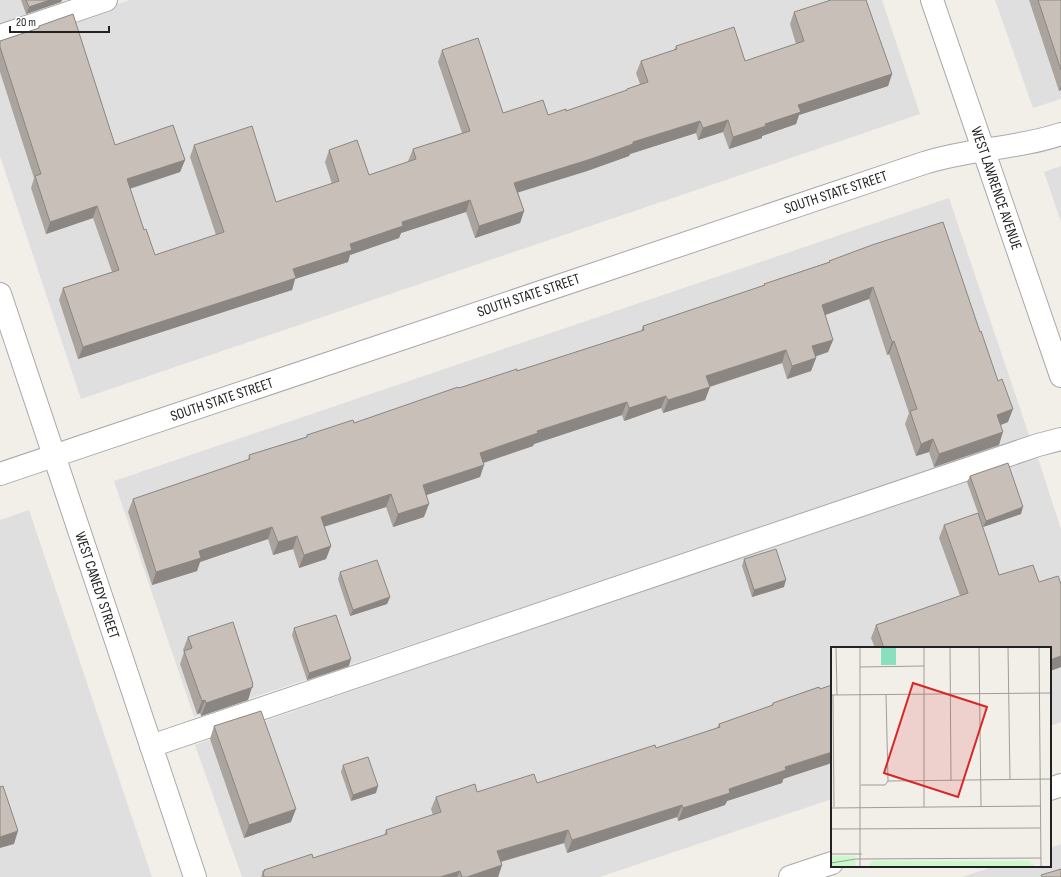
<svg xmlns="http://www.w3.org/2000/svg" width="1061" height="877" font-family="'Sofia Sans Condensed',sans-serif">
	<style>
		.residential { fill: #e0dfdf }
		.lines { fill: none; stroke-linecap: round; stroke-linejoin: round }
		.minor-casing { stroke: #a9a9a9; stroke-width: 24 }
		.minor { stroke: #fff; stroke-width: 22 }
		.wall { fill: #aba49e }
		.shaded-wall { fill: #8b8681 }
		.building { fill: #c7bfb8; stroke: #8b8681 }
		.labels { text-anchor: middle; stroke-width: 4; stroke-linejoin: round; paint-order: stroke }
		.street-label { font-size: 15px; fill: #222; stroke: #fff }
		.inset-road { fill: none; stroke: #9f9d99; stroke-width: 1 }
		.view { fill: #d62828; fill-opacity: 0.15; stroke: #d62828; stroke-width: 2 }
		.inset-edge { fill: none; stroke: #222; stroke-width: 2 }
	</style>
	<rect width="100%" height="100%" fill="#f2efe9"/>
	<path class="residential" d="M0,0h67l-67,23z
		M130,0h752l38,114 -839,285 -81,-243v-113z
		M995,0h66v99l-28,9z
		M1061,166v56l-17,-50z
		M949,198l81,240 -836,279 -80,-236z
		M1037,455l24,74v193l-11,4v-78h-218v151l-232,78h-358l-47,-132z
		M29,510l123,367h-152v-357z
		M1061,844v33h-99l33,-11h55v-18z"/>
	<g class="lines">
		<g class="minor-casing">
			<g id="minor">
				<path id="s1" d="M932,0l129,376"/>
				<path d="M0,36l106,-36"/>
				<path id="s2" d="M0,294l195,583"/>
				<path id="s3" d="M0,474c308,-103 615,-210 924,-311 45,-15 93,-14 137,-29"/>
				<path d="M151,746l887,-301 23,-6"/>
				<path d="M1050,789l11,-4"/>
				<path d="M790,877l42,-14"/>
			</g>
		</g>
		<use href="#minor" class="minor"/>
	</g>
	<path class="wall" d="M21,0h41l-1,2 -35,12z
		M1029,0h32v90l-2,1z
		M794,12l98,62 -4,12 -89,29 -3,9 -34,12v2l-33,11 -6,-17 -25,8 -2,-7 -66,21 -1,2 -42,15 -69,21 6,19 -4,12 -45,15 -9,-26 -65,21 -2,5 -49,17 -2,7 -53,17 -3,11 -214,69 -19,-59 4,-12 49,-16 -19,-54 -47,16 -15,-46 3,-10 -34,-106v-31l38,-12 1,-3 76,119 70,15 -5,12 -50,17 14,41 11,25 61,-20 -26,-78 4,-12 82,57 56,-18 -7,-22 4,-12 40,25 40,-13 -1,-1 5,-12 49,-16 -24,-71 4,-12 61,63 45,2 18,-4 60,-20 1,-2 13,-5 -4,-11 5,-12 33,-11 2,-4 69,15 51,-17 -6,-20z
		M872,245l136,177 -7,3 -2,20 -65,22 -5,-15 -13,4 -11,-32 4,-11 -20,-59 -2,1 -18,-56 -44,16 8,25 -5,12 -13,5 1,1 -5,13 -24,8 -5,-16 -72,24 -5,13 -42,13 -2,-5 -37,13 -2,-6 -88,29 -1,2 -49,17 -4,14 -54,18 -2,22 -31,10 -7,-20 -62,20 7,19 -5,13 -27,9 -6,-19 -20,6 -5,-16 -68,23 -3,9 -45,14 -24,-73 5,-13 115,-39 1,-5 57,-18 1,-2 47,-12 105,-35 58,-17 124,-40 2,-5 120,-40 1,-2 65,-22v-1z
		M970,476l51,38 -38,13 -16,-45z
		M944,525l55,50 40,7 22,2v83l-11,4v-23h-175l-4,-10 5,-13 84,-29 -21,-58z
		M744,559l40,28 -32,10 -10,-31z
		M340,572l50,25 -3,7 -37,12 -12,-37z
		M294,628l55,38 -42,14 -15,-45z
		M188,637l64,49 -4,14 -47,16 -1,-3 -3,1 -17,-50 4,-12 -1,-2z
		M819,687l-37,96 -55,18 -2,4 -47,16 -1,-4 -110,36 -3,-10 -63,19 1,3 -4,12h-237l2,-6h1v-1l49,-12 71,-22 2,-6 47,-15 -2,-6 5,-12 41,-5 60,-9 119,-35 61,-20 2,-4 52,-18 2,-3z
		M214,726l77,96 -47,16 -34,-99z
		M343,765l33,28 -25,8 -10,-29z"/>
	<path class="shaded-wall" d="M50,0h12l-1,2 -35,12 3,-7z
		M892,74l-4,12 -89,29 -3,9 -34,12v2l-33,11 4,-12 32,-13 33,-19z
		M1061,85v5l-2,1z
		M728,120l-5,12 -25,8 5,-12z
		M700,121l-4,12 -66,21 -1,2 -42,15 -77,24 4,-12 119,-41z
		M185,160l-5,12 -58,19 5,-12z
		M470,200l-4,12 -65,21 -2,5 -49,17 -2,7 -53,17 -3,11 -214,69 5,-12 210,-78 57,-25 52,-22z
		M97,206l-4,12 -47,16 4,-12z
		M524,211l-4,12 -45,15 4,-12z
		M873,287l-4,12 -52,19 5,-13z
		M833,340l-5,12 -21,7 5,-13z
		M894,341l-5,13 -2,1 5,-13z
		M786,350l-4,13 -80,26 4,-13z
		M816,358l-5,13 -24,8 5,-13z
		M710,387l-5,13 -42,13 5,-13z
		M666,396l-5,12 -37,13 5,-13z
		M627,402l-5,13 -88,29 -1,2 -57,19 4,-12 57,-22z
		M1013,409l-5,13 -16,6 5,-13z
		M1003,432l-4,13 -65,22 5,-13z
		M933,439l-4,13 -13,4 5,-12z
		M484,465l-4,12 -62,21 5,-13z
		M391,494l-5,13 -70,22 5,-12z
		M429,504l-5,13 -31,10 5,-13z
		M1023,507l-2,7 -38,13 3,-6z
		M272,527l-4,12 -68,23 -3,9 -45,14 4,-13 43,-21z
		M297,536l-4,13 -20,6 5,-13z
		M331,546l-5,13 -27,9 5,-13z
		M786,580l-2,7 -32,10 2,-7z
		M390,597l-3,7 -37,12 3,-6z
		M1061,656v11l-11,4v-11z
		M351,659l-2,7 -42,14 2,-7z
		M253,684l-5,16 -47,16 5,-13z
		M205,700l-5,13 -3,1 5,-13z
		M832,752v11l-49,16 -1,4 -55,18 -2,4 -47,16 5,-13 46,-19 56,-22z
		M378,786l-2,7 -25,8 2,-6z
		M682,805l-5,12 -110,36 5,-13z
		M296,809l-5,13 -47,16 5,-13z
		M568,830l-4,13 -71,21 4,-13z
		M18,831l-4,13 -14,4v-11z
		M502,865l-4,12h-31z
		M460,871l-3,6h-17z"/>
	<path class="building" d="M26,0h24l-21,7z
		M831,0h35l26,74 -94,31 3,7 -36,12 1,2 -33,11 -5,-17 -25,8 -3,-7 -67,21v2l-42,15 -77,24 10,28 -45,15 -9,-26 -68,22 1,4 -53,18 2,6 -59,19 3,9 -213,69 -20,-59 56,-18 -22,-64 -47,16 -15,-46 6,-2 -41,-127v-6l39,-13v-2l34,-12 42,131 58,-20 12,35 -58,19 17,51 2,-1 9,26 69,-23 -30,-87 58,-19 24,76 63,-21 -10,-31 28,-10 12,35 47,-16 -3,-10 57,-18 -28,-81 36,-12 25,75 40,-13 5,15 18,-6v2l61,-21v-1l21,-7 -7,-21 36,-12 -1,-3 58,-19 11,34 59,-20 -10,-29z
		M1038,0h23v70z
		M943,222l37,110 1,-1 17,50 4,-2 11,30 -16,6 6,17 -64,22 -6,-15 -12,5 -11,-33 7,-2 -23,-68 -2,1 -19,-55 -51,18 11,35 -21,6 4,12 -24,8 -6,-16 -80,26 4,11 -42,13 -2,-4 -37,12 -2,-6 -90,29 1,2 -58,20 4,12 -61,20 6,19 -31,10 -7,-20 -70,23 10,29 -27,9 -7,-19 -19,6 -6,-15 -73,24 2,7 -45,14 -23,-73 117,-40 -1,-4 58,-18v-2l46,-15 1,3 104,-36 1,1 58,-19v2l127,-41 -1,-4 122,-41 -1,-1 66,-22 -1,-1 43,-16z
		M1008,463l15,44 -37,14 -16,-45z
		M978,513l21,62 34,-10 6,17 19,-6 3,8v72l-11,4v-12h-166l-8,-23 92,-32 -24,-68z
		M776,549l10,31 -32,10 -10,-31z
		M377,560l13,37 -37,13 -13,-38z
		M336,615l15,44 -42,14 -15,-45z
		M233,622l20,62h-1l1,3 -47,16 -1,-3 -3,1 -18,-50 8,-3 -4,-11z
		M832,685v67l-47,15 1,3 -57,19 1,4 -47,15 -1,-3 -110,35 -4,-10 -71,21 5,14 -35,12h-5l-2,-6 -20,6h-176l-1,-6h2l-1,-1 48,-16 1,4 74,-24 -1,-4 55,-18 -5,-15 39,-13 2,8 57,-18 3,9 118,-38 1,3 64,-21 -1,-3 54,-19v-2l46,-16 1,2z
		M261,711l35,98 -47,16 -35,-99z
		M368,757l10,29 -25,9 -10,-30z
		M3,786l15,45 -18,6v-50z
		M1061,869v8h-19l-1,-2z"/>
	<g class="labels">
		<g class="street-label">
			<text dy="5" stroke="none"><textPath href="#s1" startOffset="199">WEST LAWRENCE AVENUE</textPath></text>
			<text dy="5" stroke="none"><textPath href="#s3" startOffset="882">SOUTH STATE STREET</textPath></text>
			<text dy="5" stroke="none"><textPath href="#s3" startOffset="558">SOUTH STATE STREET</textPath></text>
			<text dy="5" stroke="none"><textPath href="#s3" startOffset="234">SOUTH STATE STREET</textPath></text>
			<text dy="5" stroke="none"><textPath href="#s2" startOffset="307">WEST CANEDY STREET</textPath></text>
		</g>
	</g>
	<g transform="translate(831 647)">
		<rect width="220" height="220" fill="#f2efe9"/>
		<path d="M0,209h24l1,11h-25zM42,214h157l5,6h-168z" fill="#c8facc"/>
		<path d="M50,0h15v18h-15z" fill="#88e0be"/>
		<path class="inset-road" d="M5,0l1,48M29,0v220M93,0v160M119,0l1,134M148,0l2,159M177,0l2,133M208,0l2,220M29,20l64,-1M55,47l2,87M0,48l220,-2M2,48l1,112M57,134l163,-2M30,138h24l3,-4M0,161l210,-2M0,182l210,-1M0,207h31M0,216l25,-4 185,-1"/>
		<path class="view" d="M82,36l74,24 -29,90 -74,-24z"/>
		<rect width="220" height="220" class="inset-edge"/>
	</g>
	<path d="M10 26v6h99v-6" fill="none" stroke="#222222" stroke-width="2"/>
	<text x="16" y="26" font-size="12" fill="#222222" stroke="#ffffff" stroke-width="3" paint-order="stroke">20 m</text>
</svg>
